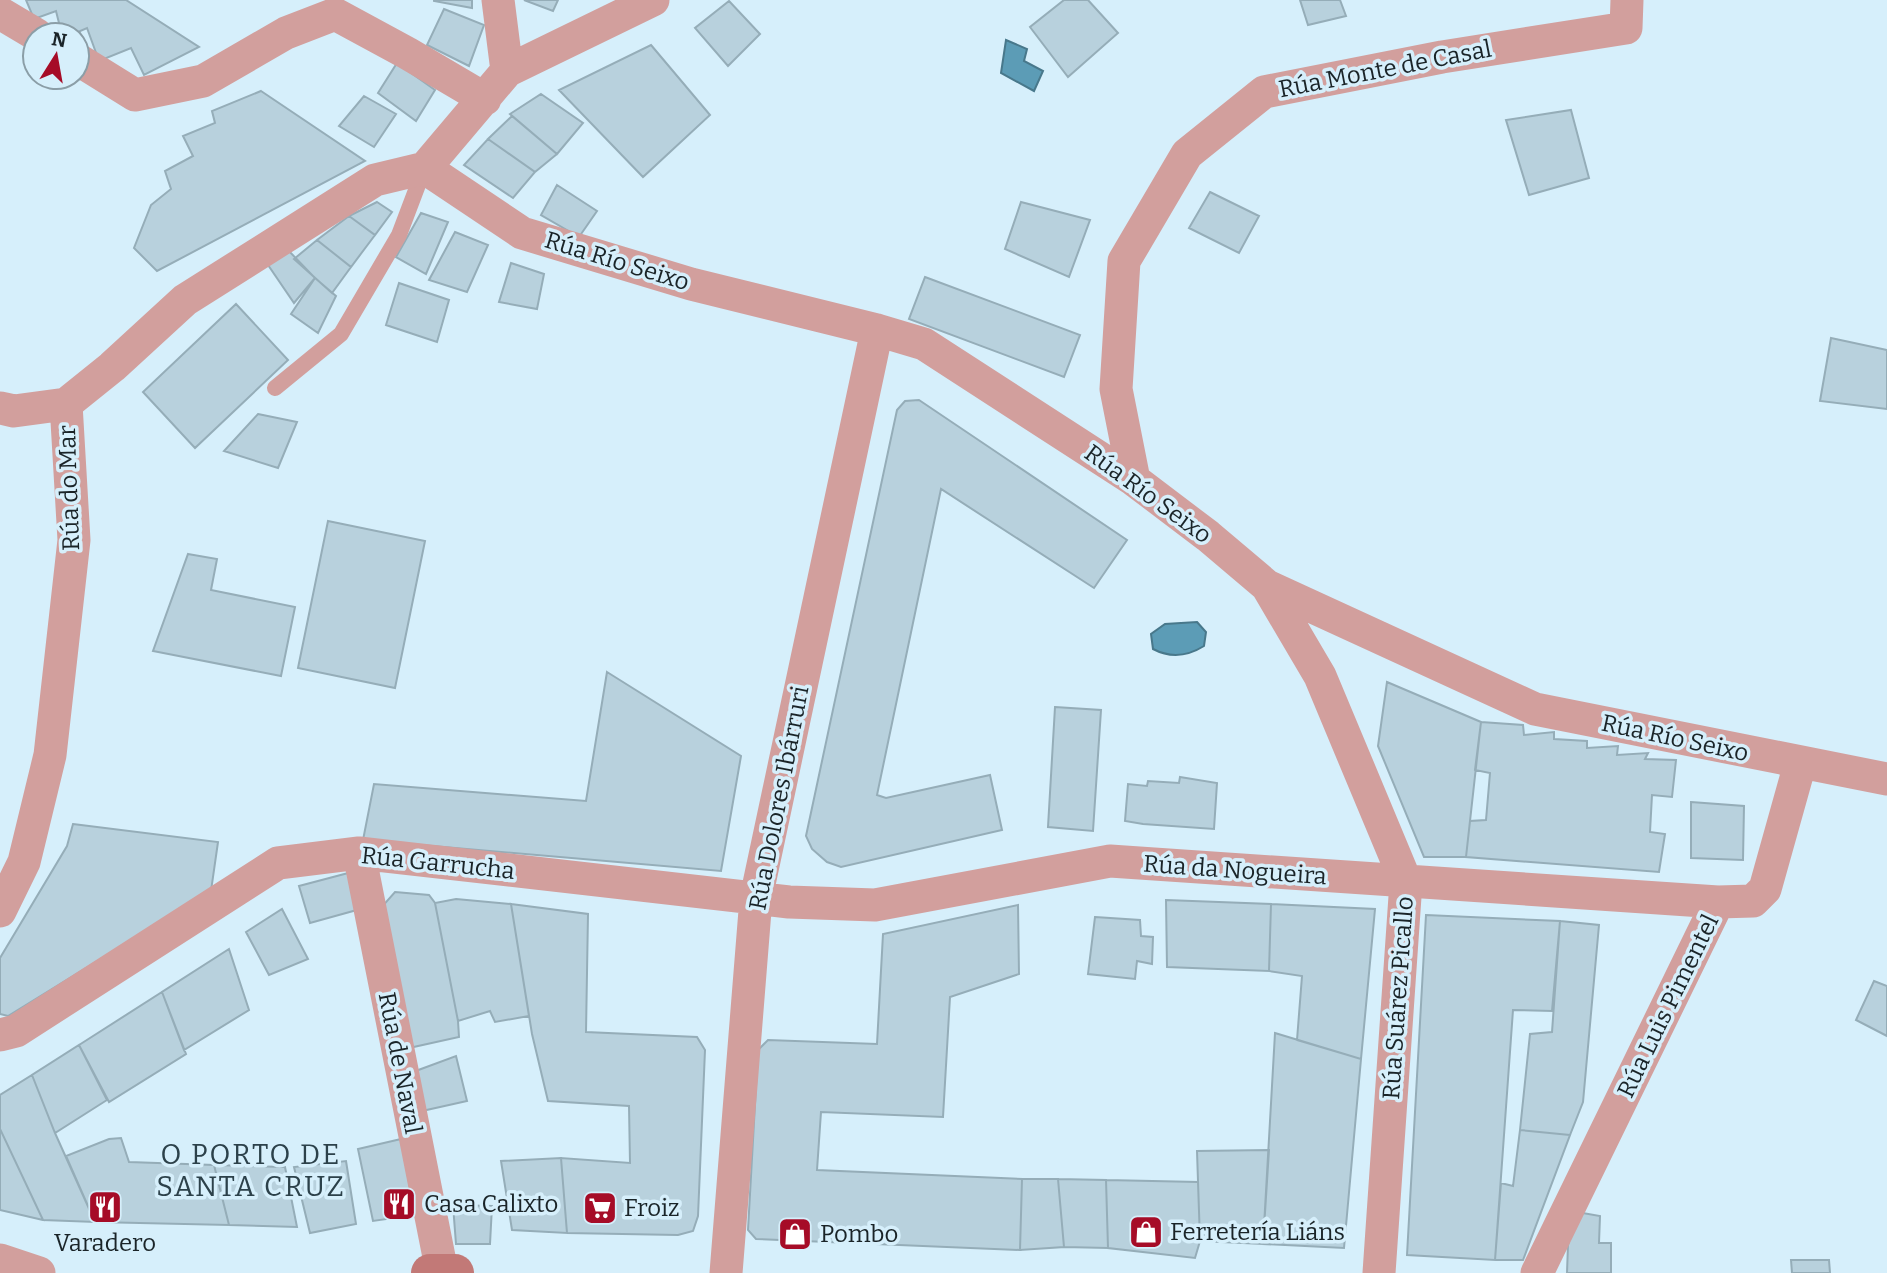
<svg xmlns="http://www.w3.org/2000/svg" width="1887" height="1273" font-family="Bitter,serif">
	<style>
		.water { fill: #5c9cb6; stroke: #48788b; stroke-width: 2 }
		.building { fill: #b8d1dd; stroke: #95adb8; stroke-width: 2 }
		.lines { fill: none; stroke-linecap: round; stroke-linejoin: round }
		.lane { stroke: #d29f9d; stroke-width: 16 }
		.street { stroke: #d29f9d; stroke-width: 33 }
		.secondary { stroke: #c27977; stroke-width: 38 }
		.labels { text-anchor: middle; stroke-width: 7; stroke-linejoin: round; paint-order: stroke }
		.street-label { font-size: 24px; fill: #1a2428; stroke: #d6effb }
		.poi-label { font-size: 24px; fill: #1a2428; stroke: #d6effb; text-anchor: start }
		.quarter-label { font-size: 28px; letter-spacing: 2px; fill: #2c414a; stroke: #d6effb }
	</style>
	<rect width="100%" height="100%" fill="#d6effb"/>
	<path class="water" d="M1006,40l21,9 -3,12 19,10 -9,20 -33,-18z
		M1197,622l9,10 -2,14c-16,10 -34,12 -51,3l-2,-15 14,-10z"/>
	<path class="building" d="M26,0h100l73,47 -55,28 -13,-27 -32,13 -12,-33 -16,7h-9l-6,-24 -22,8z
		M434,0h38v8l-38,-7z
		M524,0h34l-5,11z
		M1064,0h24l30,33 -50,44 -38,-50z
		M1300,0h40l6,16 -38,9z
		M729,1l31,33 -32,32 -33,-38z
		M444,9l40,16 -15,41 -42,-21z
		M651,45l59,70 -67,62 -84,-87z
		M397,63l38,27 -19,31 -38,-28z
		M261,91l104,70 -208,110 -23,-23 17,-43 20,-16 -6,-18 28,-15 -10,-20 32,-13 -3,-12z
		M541,94l42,29 -26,31 -47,-40z
		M364,96l32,18 -22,33 -35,-21z
		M1571,110l18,68 -60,17 -23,-75z
		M512,116l45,38 -22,18 -47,-33z
		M488,139l47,33 -22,26 -49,-33z
		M557,185l40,26 -18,26 -38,-22z
		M1210,192l49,24 -20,37 -50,-25z
		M377,202l15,10 -17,23 -26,-19z
		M1021,202l69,18 -21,57 -64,-28z
		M421,213l27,9 -22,52 -30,-17z
		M349,216l26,19 -24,32 -34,-27z
		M455,232l33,13 -21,47 -38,-12z
		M317,240l34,27 -19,26 -38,-34z
		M286,248l29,30 -21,25 -28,-41z
		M511,263l33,11 -7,35 -38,-7z
		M925,277l155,58 -16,42 -155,-58z
		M315,278l21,18 -18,37 -27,-19z
		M399,283l50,17 -12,42 -51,-17z
		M236,304l52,56 -93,88 -52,-56z
		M1831,338l56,12v59l-67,-8z
		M919,400l208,140 -33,48 -153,-99 -64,306 9,3 104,-23 12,55 -161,37 -14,-5 -15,-13 -6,-13 91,-426 8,-9z
		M258,414l39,8 -19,46 -54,-17z
		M328,521l97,20 -30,147 -97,-20z
		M188,554l29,5 -6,31 84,17 -14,69 -128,-25z
		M607,672l134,84 -20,115 -358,-31 11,-56 212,17z
		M1387,682l94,40 -15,135h-42l-46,-111z
		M1055,707l46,3 -8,121 -45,-4z
		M1481,722l42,3 1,10 30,-3v7l33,2v7l31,-2 -1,9 31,-2 -3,6 31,1 -4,37 -20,-2 -2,37 15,2 -6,38 -193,-15 4,-36 16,-1 4,-47 -15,-3z
		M1180,777l37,6 -3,46 -71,-5 -18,-3 3,-37 19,2 1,-5 31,2z
		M1691,802l53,4 -1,54 -52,-2z
		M73,824l145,18 -7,49 -203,125 -8,-2v-56l67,-112z
		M352,872l12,36 -54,15 -11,-37z
		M395,892l34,3 6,8 23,118 1,16 -50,11 -30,-138z
		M456,899l55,5 18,112 -34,6 -5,-11 -32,10 -23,-118z
		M1166,900l105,4 -2,67 -102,-4z
		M511,904l77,10 -2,118 111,5 8,13 -7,166 -5,15 -15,4 -111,-2 -6,-75 69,5 -1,-57 -81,-5 -16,-67z
		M1271,904l104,5 -14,150 -64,-19 5,-64 -33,-5z
		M1018,905l1,69 -69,23 -7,120 -122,-5 -4,58 205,9 -2,71 -264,-11 -8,-9 10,-180 10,-10 109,4 6,-110z
		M282,909l26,50 -39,16 -23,-43z
		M1426,915l134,6 -8,90 -39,-1 -18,250 -88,-5z
		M1095,917l45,3 1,16 12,1 -1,27 -15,-3 -2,18 -47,-5z
		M1560,921l39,4 -16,177 -13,33 -50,-5 10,-96 22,-2z
		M229,949l20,61 -65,40 -22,-58z
		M1874,981l13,5v50l-31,-16z
		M162,992l24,62 -77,48 -30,-57z
		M1275,1033l86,26 -17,189 -81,-4z
		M79,1045l28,55 -52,33 -23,-58z
		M456,1056l11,45 -45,10 -9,-39z
		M32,1075l23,58 40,89 -52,-2 -43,-91v-34z
		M0,1129l43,91 -43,-10z
		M1520,1130l50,5 -47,125h-28l6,-77 12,3z
		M121,1138l8,24 85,3 15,60 -134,-3 -29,-66 43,-17z
		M401,1139l14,76 -42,6 -15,-72z
		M1269,1150l-6,94 -63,-3 -3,-90z
		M561,1158l6,75 -55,-3 -11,-69z
		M346,1161l10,63 -46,9 -16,-66z
		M214,1165l71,2 12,60 -68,-2z
		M1022,1179h36l6,68 -44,3z
		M1058,1179l48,1 2,68 -44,-1z
		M1106,1180l92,2 2,59 -5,17 -87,-10z
		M453,1205l39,1 -2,38h-34z
		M1577,1212l23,4 -1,27h12v30h-44l1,-28z
		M1791,1260h38l1,13h-38z"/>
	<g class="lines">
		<path class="lane" d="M275,388l66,-54 58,-99 25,-66"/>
		<path class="street" d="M0,13l37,22
			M77,59l58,36 68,-14 83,-48 49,-19 72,39 78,46
			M507,71l146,-71
			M425,168l97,65 169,51 186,46 47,14 210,136 74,56 59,50 268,123 352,70
			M66,404l46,-37 73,-67 190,-120 50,-12 82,-97 -9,-71
			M0,408l14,3 52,-7
			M1134,480l-18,-91 8,-128 63,-107 77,-62 178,-35 184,-29 1,-28
			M1267,586l53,90 86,206 -27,391
			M359,853l83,419
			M0,911l24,-49 26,-107 24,-215 -8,-136
			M0,1035l16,-4 262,-168 81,-10 430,49 86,3 235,-44 608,41 35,-1 12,-12 35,-125
			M0,1260l39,13
			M726,1273l30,-375 121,-568
			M1537,1273l181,-371"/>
		<path class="secondary" d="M430,1273h25"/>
	</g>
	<defs>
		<g id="restaurant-square" transform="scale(1.75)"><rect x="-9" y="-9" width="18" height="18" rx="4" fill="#a60c27" stroke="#d6effb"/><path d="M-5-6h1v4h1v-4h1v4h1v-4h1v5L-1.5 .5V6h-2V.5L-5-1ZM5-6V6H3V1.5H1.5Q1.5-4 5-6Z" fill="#fff"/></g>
		<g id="supermarket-square" transform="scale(1.75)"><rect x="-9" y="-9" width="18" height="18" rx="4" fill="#a60c27" stroke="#d6effb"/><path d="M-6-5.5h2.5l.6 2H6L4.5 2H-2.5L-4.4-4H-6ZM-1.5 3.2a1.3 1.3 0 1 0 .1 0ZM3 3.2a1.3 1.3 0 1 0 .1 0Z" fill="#fff"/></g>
		<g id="shop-square" transform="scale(1.75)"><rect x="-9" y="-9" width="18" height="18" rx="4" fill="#a60c27" stroke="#d6effb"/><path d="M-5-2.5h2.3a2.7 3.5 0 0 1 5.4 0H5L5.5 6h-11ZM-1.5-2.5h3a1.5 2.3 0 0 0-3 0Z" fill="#fff"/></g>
	</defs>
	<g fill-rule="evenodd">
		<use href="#restaurant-square" x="399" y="1204"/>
		<use href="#restaurant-square" x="105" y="1207"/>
		<use href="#supermarket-square" x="600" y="1208"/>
		<use href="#shop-square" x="1146" y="1232"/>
		<use href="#shop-square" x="795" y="1234"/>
	</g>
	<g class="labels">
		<g class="street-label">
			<text transform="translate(1385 69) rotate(-11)" y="8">Rúa Monte de Casal</text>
			<text transform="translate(617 261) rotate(17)" y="8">Rúa Río Seixo</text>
			<text transform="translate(69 488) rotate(-92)" y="8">Rúa do Mar</text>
			<text transform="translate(1148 494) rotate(36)" y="8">Rúa Río Seixo</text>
			<text transform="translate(1675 738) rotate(12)" y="8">Rúa Río Seixo</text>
			<text transform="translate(779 798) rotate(-79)" y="8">Rúa Dolores Ibárruri</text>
			<text transform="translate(438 863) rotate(6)" y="8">Rúa Garrucha</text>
			<text transform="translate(1235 870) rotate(4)" y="8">Rúa da Nogueira</text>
			<text transform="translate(1398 998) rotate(-86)" y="8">Rúa Suárez Picallo</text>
			<text transform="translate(1668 1006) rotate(-64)" y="8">Rúa Luis Pimentel</text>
			<text transform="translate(400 1063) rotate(79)" y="8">Rúa de Naval</text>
		</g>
		<g class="poi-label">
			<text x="424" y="1212">Casa Calixto</text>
			<text x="624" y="1216">Froiz</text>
			<text x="1170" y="1240">Ferretería Liáns</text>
			<text x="820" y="1242">Pombo</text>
			<text x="105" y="1251" text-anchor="middle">Varadero</text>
		</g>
		<g class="quarter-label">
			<text x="251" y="1164">O PORTO DE<tspan x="251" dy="32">SANTA CRUZ</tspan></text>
		</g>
	</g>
	<g transform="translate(56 56) rotate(11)"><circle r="33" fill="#d6effb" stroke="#8b9ea7" stroke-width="2"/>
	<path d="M0-5L12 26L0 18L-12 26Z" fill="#a60c27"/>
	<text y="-10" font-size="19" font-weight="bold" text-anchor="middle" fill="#1a2428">N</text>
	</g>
</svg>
